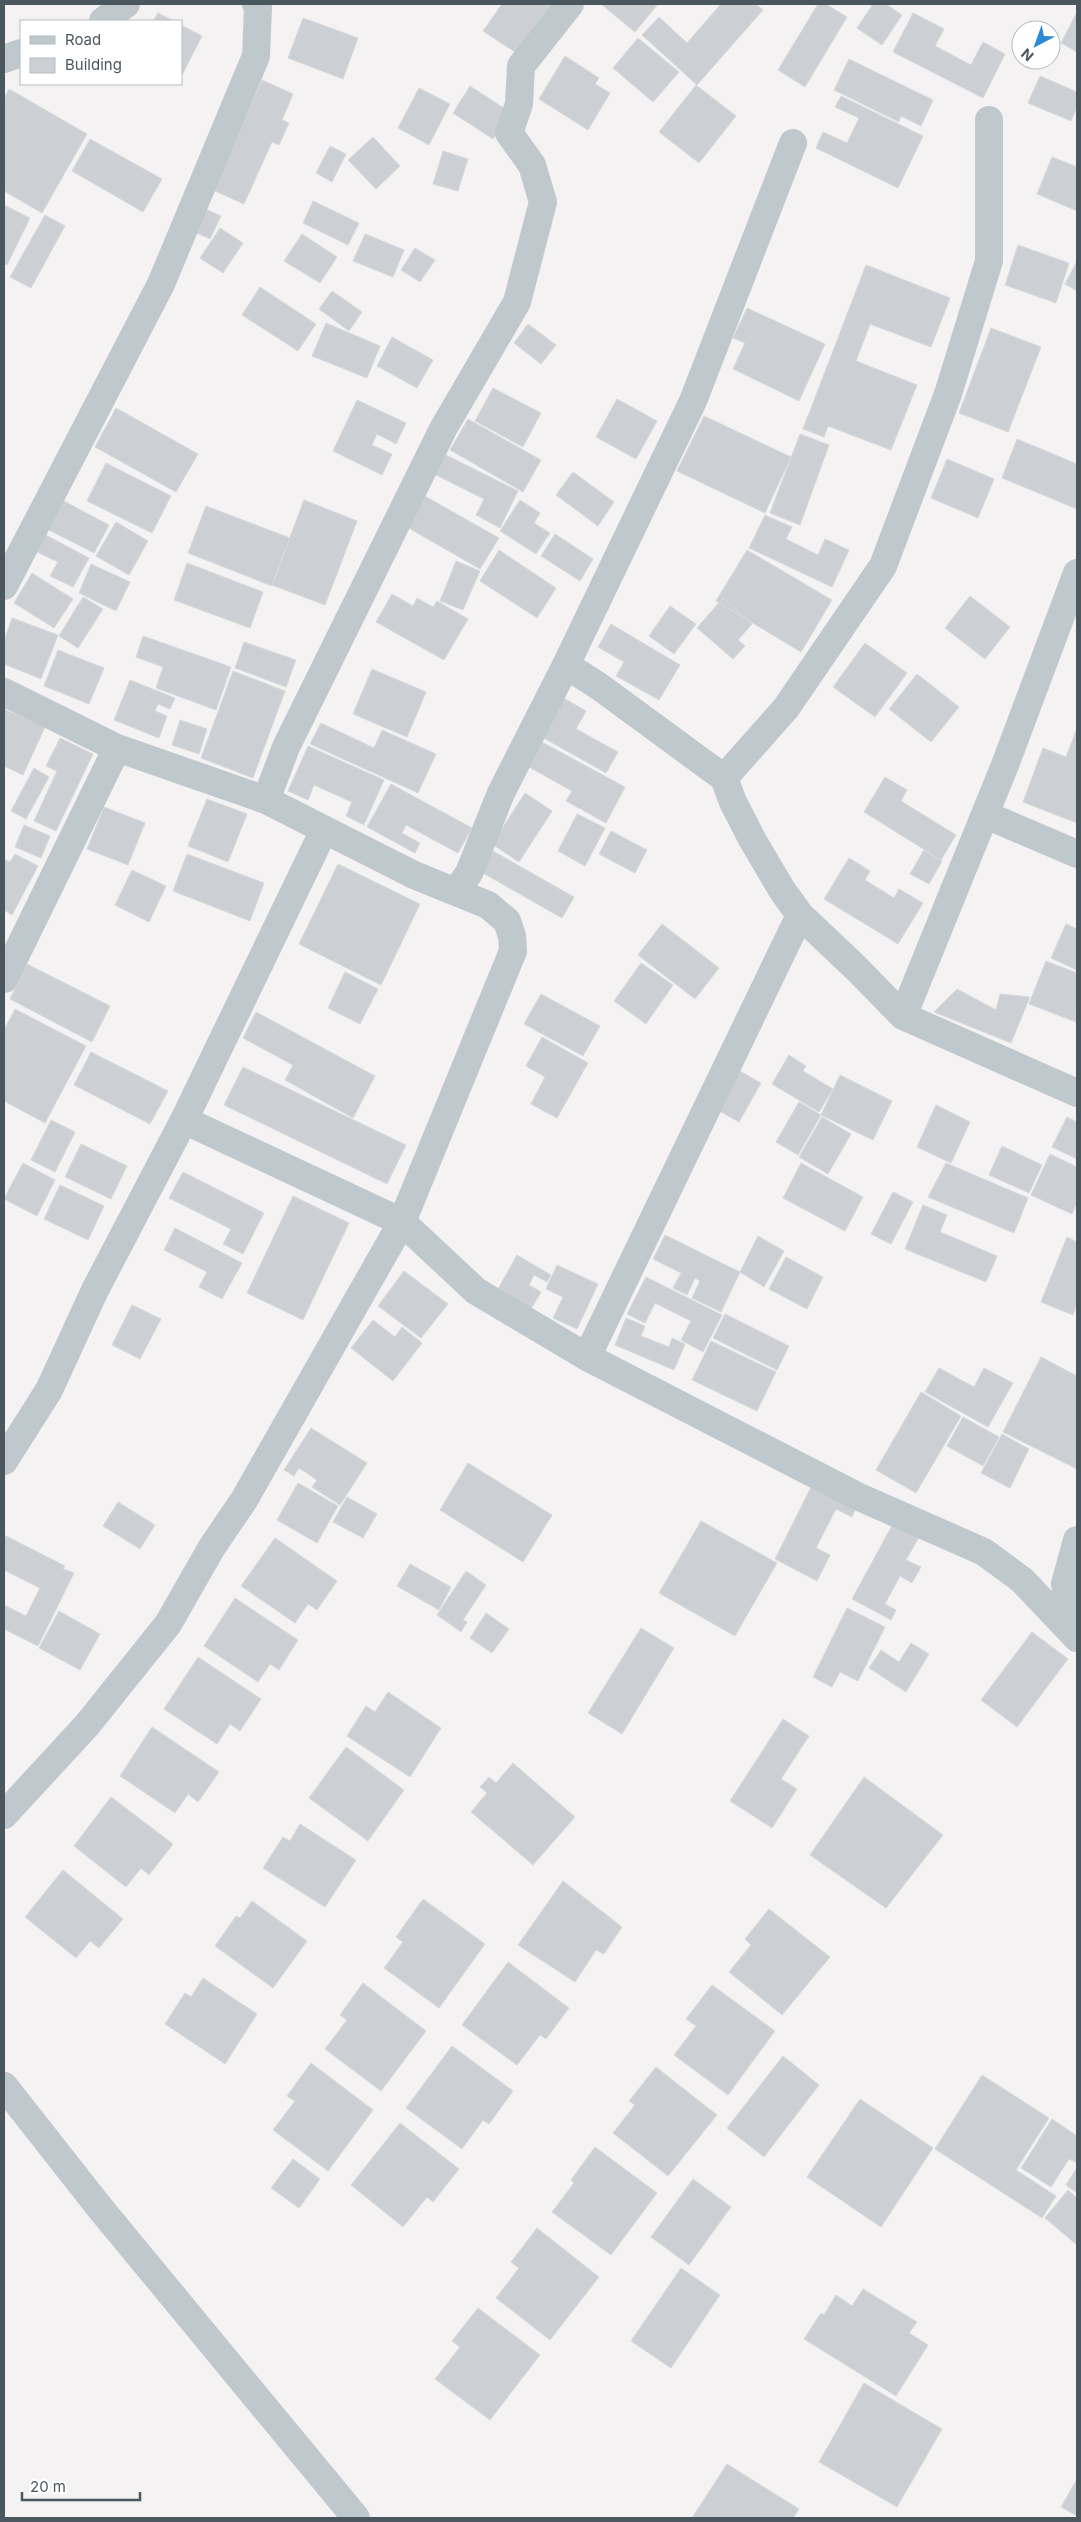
<svg xmlns="http://www.w3.org/2000/svg" width="1081" height="2522" font-family="Inter,sans-serif">
	<style>
		.building { fill: #ccd0d4; stroke: #d7d9dc }
		.lines { fill: none; stroke-linecap: round; stroke-linejoin: round }
		.minor { stroke: #bfc8cd; stroke-width: 28 }
	</style>
	<rect width="100%" height="100%" fill="#f4f2f2"/>
	<path class="building" d="M502,4h54l-35,52 -38,-25z
		M601,4h57l-23,28z
		M721,4h35l7,6 -66,75 -55,-50 17,-18 28,26z
		M818,4h8l21,13 -42,70 -27,-17z
		M873,4h13l16,11 -20,30 -25,-17z
		M1077,12v40l-16,-9z
		M158,13l16,8h-21z
		M913,13l31,16 -9,17 36,19 12,-23 22,12 -22,44 -90,-46z
		M303,18l55,20 -15,41 -55,-21z
		M181,25l21,11 -21,41z
		M638,38l41,34 -26,30 -40,-34z
		M565,56l34,22 -4,6 15,9 -22,37 -49,-31z
		M849,59l84,41 -12,26 -20,-10 -2,6 -65,-32z
		M1040,76l37,16v15l-6,14 -43,-18z
		M262,80l31,14 -11,26 7,3 -10,22 -7,-3 -28,62 -31,-14z
		M696,85l40,31 -37,47 -40,-31z
		M470,86l40,26 -17,27 -40,-26z
		M419,88l31,16 -21,41 -31,-17z
		M9,89l78,45 -45,79 -38,-22v-92z
		M841,96l82,40 -25,52 -82,-40 7,-16 24,11 12,-25 -24,-11z
		M373,137l27,29 -24,23 -28,-29z
		M90,139l72,40 -19,33 -71,-41z
		M330,146l16,8 -14,28 -16,-9z
		M443,151l25,8 -10,32 -25,-7z
		M1052,157l25,10v44l-40,-17z
		M313,201l46,22 -11,22 -45,-22z
		M4,205l26,13 -23,47 -3,-2z
		M203,208l18,8 -11,23 -18,-8z
		M45,215l20,11 -34,62 -21,-11z
		M220,228l23,15 -20,30 -23,-15z
		M302,234l35,23 -17,26 -36,-22z
		M365,234l39,16 -11,27 -40,-16z
		M1018,245l51,18 -13,40 -51,-18z
		M415,248l20,12 -15,22 -19,-12z
		M1077,261v30l-12,-7z
		M866,265l84,33 -19,49 -61,-23 -14,37 61,24 -26,65 -63,-24 -4,11 -21,-8z
		M260,287l56,37 -18,27 -56,-36z
		M332,291l30,21 -13,19 -30,-22z
		M747,308l78,36 -26,57 -66,-32 12,-26 -12,-5z
		M326,323l54,23 -13,32 -55,-22z
		M528,324l28,21 -15,19 -27,-21z
		M991,328l50,19 -33,85 -49,-19z
		M392,337l41,23 -16,28 -40,-22z
		M493,388l48,25 -18,34 -48,-26z
		M617,399l40,22 -21,38 -40,-22z
		M357,400l49,23 -10,21 -19,-10 -5,11 20,9 -10,21 -49,-24z
		M116,408l82,46 -22,38 -81,-45z
		M704,416l87,41 -26,56 -88,-42z
		M468,419l73,41 -18,32 -73,-42z
		M800,434l29,11 -29,80 -30,-12z
		M1017,439l60,25v45l-75,-31z
		M444,454l74,37 -18,37 -24,-13 8,-16 -50,-25z
		M947,459l47,20 -16,39 -47,-20z
		M106,463l65,33 -19,37 -65,-32z
		M573,472l41,30 -16,24 -42,-31z
		M423,495l76,43 -19,31 -75,-43z
		M60,499l49,26 -15,28 -49,-25z
		M304,500l53,21 -32,84 -53,-20z
		M520,500l20,13 -6,10 16,10 -14,21 -36,-23z
		M206,506l84,32 -18,48 -84,-33z
		M765,515l27,12 -6,12 32,16 7,-16 24,11 -17,37 -83,-39z
		M116,522l32,19 -19,34 -33,-19z
		M44,534l45,24 -16,29 -23,-11 8,-14 -23,-11z
		M555,534l38,25 -13,22 -39,-25z
		M499,550l57,38 -19,30 -57,-37z
		M747,550l85,50 -31,52 -85,-51z
		M456,561l24,10 -17,39 -23,-9z
		M187,563l76,29 -13,36 -76,-28z
		M91,564l39,18 -14,29 -37,-18z
		M32,573l41,26 -19,29 -40,-25z
		M392,594l21,12 4,-8 16,9 4,-6 31,18 -24,41 -68,-38z
		M970,596l40,31 -25,32 -40,-31z
		M83,597l20,12 -25,39 -19,-12z
		M723,598l29,26 -14,16 7,6 -12,13 -36,-31z
		M670,606l26,18 -22,30 -25,-18z
		M12,618l46,17 -17,44 -37,-15v-23z
		M611,624l69,41 -21,35 -43,-24 8,-14 -26,-15z
		M143,636l88,31 -15,43 -60,-22 7,-21 -27,-10z
		M244,642l52,18 -10,27 -51,-19z
		M865,643l42,30 -32,44 -42,-30z
		M58,650l46,18 -15,36 -45,-18z
		M372,669l54,23 -19,45 -54,-23z
		M233,671l52,20 -32,87 -52,-20z
		M917,674l42,33 -28,35 -42,-33z
		M130,680l45,18 -5,11 -12,-5 -3,7 12,5 -8,22 -45,-18z
		M562,697l24,14 -10,18 42,23 -12,21 -66,-37z
		M4,709l41,18 -22,48 -19,-9z
		M180,720l27,9 -8,25 -27,-9z
		M321,723l53,25 8,-18 54,24 -18,39 -108,-49z
		M1077,728v95l-54,-21 20,-54 23,9z
		M60,738l33,16 -37,77 -22,-10 23,-50 -11,-5z
		M542,742l83,45 -19,36 -40,-22 6,-10 -43,-24z
		M308,746l76,34 -20,45 -18,-9 6,-14 -38,-17 -6,15 -20,-9z
		M34,768l15,9 -23,42 -15,-8z
		M885,777l22,13 -6,11 55,34 -15,25 -77,-48z
		M391,784l81,44 -14,25 -52,-28 -4,8 18,10 -5,10 -48,-26z
		M525,793l27,18 -33,51 -27,-18z
		M207,799l40,15 -19,48 -40,-16z
		M104,807l41,16 -17,42 -41,-16z
		M577,814l28,14 -20,38 -27,-15z
		M24,825l26,11 -9,22 -26,-11z
		M611,831l36,19 -12,23 -36,-19z
		M924,850l18,11 -13,23 -19,-10z
		M493,851l81,46 -12,21 -81,-46z
		M15,854l23,12 -26,49 -8,-5v-51l6,3z
		M187,854l77,29 -14,38 -77,-30z
		M849,858l21,13 -5,9 29,18 5,-9 24,14 -25,41 -74,-45z
		M338,864l82,40 -39,81 -82,-41z
		M132,870l34,16 -17,36 -34,-17z
		M662,924l57,44 -24,31 -57,-44z
		M1066,924l11,5v41l-26,-12z
		M1046,961l31,12 -1,49 -47,-18z
		M641,963l32,22 -27,39 -32,-23z
		M27,964l83,42 -18,36 -82,-43z
		M345,972l33,17 -18,35 -32,-16z
		M957,989l39,21 4,-16 30,3 -19,46 -77,-31z
		M541,994l59,32 -17,30 -59,-32z
		M15,1009l71,37 -41,77 -41,-22v-71z
		M256,1012l119,64 -22,42 -68,-38 8,-15 -50,-27z
		M542,1037l46,26 -31,55 -26,-14 14,-27 -19,-11z
		M91,1052l77,39 -18,33 -76,-39z
		M789,1055l17,11 -3,5 30,18 -14,23 -47,-28z
		M243,1067l163,78 -19,39 -163,-79z
		M738,1070l23,13 -22,39 -23,-13z
		M840,1075l52,26 -19,39 -52,-25z
		M799,1102l22,13 -23,40 -22,-13z
		M936,1105l34,17 -19,41 -34,-16z
		M822,1117l29,17 -23,40 -29,-17z
		M1067,1117l10,5v37l-25,-12z
		M51,1120l24,12 -20,40 -24,-12z
		M81,1144l46,22 -16,33 -46,-22z
		M1002,1146l40,19 -13,28 -40,-18z
		M1050,1154l27,13v35l-5,12 -41,-19z
		M23,1163l32,17 -18,36 -33,-17z
		M801,1163l62,34 -18,34 -62,-33z
		M946,1163l82,35 -14,35 -86,-36z
		M183,1172l81,41 -21,41 -20,-10 8,-15 -62,-31z
		M60,1185l44,21 -16,34 -44,-21z
		M893,1192l20,10 -22,42 -20,-10z
		M293,1196l56,27 -46,97 -56,-27z
		M923,1205l24,10 -7,17 57,24 -11,26 -81,-33z
		M175,1228l67,35 -20,36 -23,-12 8,-15 -43,-22z
		M665,1235l75,37 -19,40 -29,-14 8,-17 -5,-3 -8,17 -14,-7 8,-15 -28,-14z
		M758,1236l26,15 -20,36 -24,-15z
		M1067,1237l10,5v61l-4,12 -32,-13z
		M517,1255l34,20 -4,7 -13,-7 -5,10 12,7 -10,17 -33,-20z
		M786,1257l37,20 -16,32 -38,-20z
		M557,1265l41,19 -21,45 -24,-11 10,-21 -17,-8z
		M404,1271l44,33 -27,34 -43,-32z
		M646,1277l76,38 -19,37 -22,-12 10,-19 -36,-18 -10,20 -18,-9z
		M132,1305l29,14 -21,40 -28,-14z
		M725,1314l64,32 -12,24 -64,-32z
		M626,1318l19,8 -4,10 28,11 3,-9 13,6 -11,26 -59,-25z
		M373,1320l22,17 7,-10 20,16 -29,38 -42,-33z
		M711,1341l65,31 -19,39 -65,-31z
		M1041,1357l36,19v93l-74,-37z
		M939,1368l35,19 10,-19 29,15 -25,44 -63,-35z
		M921,1392l40,24 -45,77 -40,-23z
		M963,1417l36,20 -16,29 -36,-20z
		M311,1428l56,35 -27,42 -28,-18 5,-7 -18,-12 -5,8 -10,-6z
		M1002,1434l27,15 -19,39 -29,-15z
		M468,1463l84,52 -29,47 -83,-52z
		M815,1479l44,22 -7,16 -16,-8 -20,39 14,7 -13,26 -42,-22z
		M298,1483l40,23 -21,37 -40,-23z
		M347,1497l30,17 -14,24 -30,-16z
		M118,1502l37,23 -15,24 -37,-23z
		M896,1518l26,14 -16,28 15,7 -9,16 -12,-7 -15,28 11,6 -5,10 -39,-21z
		M701,1521l76,42 -42,73 -76,-43z
		M4,1535l61,31 -2,3 11,4 -36,73 -34,-17v-24l22,11 14,-28 -36,-18z
		M275,1538l62,43 -20,29 -9,-6 -13,19 -54,-37z
		M410,1564l41,23 -12,23 -42,-24z
		M466,1571l20,14 -23,35 4,2 -6,10 -24,-17z
		M235,1598l63,42 -19,30 -9,-6 -12,18 -54,-36z
		M847,1608l38,19 -27,54 -18,-9 -8,15 -19,-10z
		M59,1611l41,23 -20,36 -41,-22z
		M486,1613l23,16 -17,24 -22,-15z
		M641,1628l33,20 -52,86 -34,-21z
		M1032,1632l36,27 -51,68 -36,-27z
		M911,1643l18,11 -23,38 -37,-24 12,-18 18,12z
		M198,1657l63,42 -21,32 -10,-7 -13,20 -53,-35z
		M388,1692l53,36 -31,49 -63,-41 19,-30 9,6z
		M783,1719l26,17 -28,43 16,10 -25,39 -42,-27z
		M152,1727l67,45 -21,30 -10,-8 -13,19 -55,-37z
		M346,1747l58,43 -36,51 -59,-43z
		M513,1763l62,54 -42,48 -62,-53 16,-19 -7,-6 9,-10 7,6z
		M864,1777l79,58 -57,73 -76,-53z
		M111,1797l62,47 -24,31 -8,-7 -15,19 -52,-41z
		M300,1824l56,36 -31,47 -62,-39 20,-31 7,4z
		M63,1870l60,49 -24,29 -9,-7 -14,17 -51,-41z
		M563,1881l59,46 -18,27 -8,-4 -21,32 -57,-37z
		M423,1899l62,45 -46,64 -55,-40 19,-26 -7,-5z
		M252,1901l55,40 -34,47 -58,-42 21,-30 4,2z
		M769,1909l61,48 -48,58 -53,-43 22,-27 -6,-6z
		M508,1962l61,46 -23,31 -6,-4 -23,30 -55,-40z
		M203,1978l54,36 -32,50 -60,-40 20,-31 6,4z
		M363,1983l63,48 -45,60 -56,-42 22,-29 -7,-5z
		M712,1985l63,46 -47,64 -54,-40 22,-29 -10,-7z
		M452,2046l61,45 -24,33 -6,-4 -21,29 -56,-41z
		M783,2056l36,29 -55,72 -37,-29z
		M311,2063l62,47 -45,61 -55,-41 22,-29 -8,-5z
		M656,2067l61,48 -49,61 -55,-43 22,-28 -6,-4z
		M982,2075l67,43 -33,52 40,26 -14,22 -107,-69z
		M860,2099l73,49 -52,79 -74,-50z
		M1052,2119l25,17v27l-8,-4 -18,28 -30,-19z
		M400,2123l59,46 -26,33 -6,-5 -24,30 -52,-42z
		M595,2147l62,46 -46,62 -59,-43 22,-29 -3,-3z
		M293,2159l27,20 -21,29 -28,-20z
		M1076,2169l1,1v23l-11,-8z
		M693,2179l38,28 -42,58 -38,-28z
		M1068,2190l9,8v47l-32,-27z
		M537,2228l62,49 -49,63 -54,-42 23,-30 -8,-6z
		M681,2268l39,27 -49,73 -40,-27z
		M863,2289l54,33 -8,11 19,12 -32,51 -92,-57 17,-26 3,2 12,-20 16,11z
		M478,2308l62,47 -50,65 -55,-41 25,-32 -8,-6z
		M864,2383l78,46 -45,78 -78,-45z
		M727,2464l72,45 -6,9h-101z
		M1077,2479v37l-16,-9z"/>
	<g class="lines">
		<path class="minor" d="M103,21l23,-17
			M4,59l17,-6
			M4,586l157,-302 95,-228 2,-48 -2,-4
			M566,665l34,22 124,91 9,24 19,37 30,51 18,25 56,53 47,48 174,77
			M4,692l113,56 149,52 148,75 74,30 19,16 5,15 1,15 -111,271 -158,278 -32,47 -44,77 -81,101 -83,90
			M724,778l62,-70 97,-142 65,-172 41,-133v-141
			M266,800l20,-53 157,-318 74,-127 26,-100 -11,-37 -23,-32 10,-29 2,-38 49,-62
			M986,815l91,39
			M456,892l13,-19 32,-80 65,-128 127,-264 100,-258
			M4,979l113,-231
			M903,1016l102,-251 72,-192
			M184,1120l218,102 74,69 111,66 270,139 127,56 38,28 55,58
			M587,1357l213,-442
			M4,1461l45,-71 46,-100 89,-170 140,-290
			M1076,1637l-11,-53 12,-44
			M4,2086l96,122 256,310"/>
	</g>
	<rect width="1081" height="2522" fill="none" stroke="#4b575e" stroke-width="10"/>
	<rect x="20" y="20" width="162" height="65" fill="#ffffff" stroke="#b7bcbf"/>
	<rect x="30" y="36" width="25" height="8" fill="#bfc8cd" stroke="#b7bcbf"/>
	<text x="65" y="45" font-size="15" fill="#4b575e">Road</text>
	<rect x="30" y="58" width="25" height="15" fill="#ccd0d4" stroke="#b7bcbf"/>
	<text x="65" y="70" font-size="15" fill="#4b575e">Building</text>
	<g transform="translate(1036 45) rotate(221)"><circle r="24" fill="#ffffff" stroke="#b7bcbf"/>
	<path d="M0-4L9 19L0 12L-9 19Z" fill="#2d89d3"/>
	<text y="-8" font-size="14" font-weight="bold" text-anchor="middle" fill="#4b575e">N</text>
	</g>
	<path d="M22 2492v8h118v-8" fill="none" stroke="#4b575e" stroke-width="2.5"/>
	<text x="30" y="2492" font-size="15" fill="#4b575e" stroke="#ffffff" stroke-width="4" paint-order="stroke">20 m</text>
</svg>
